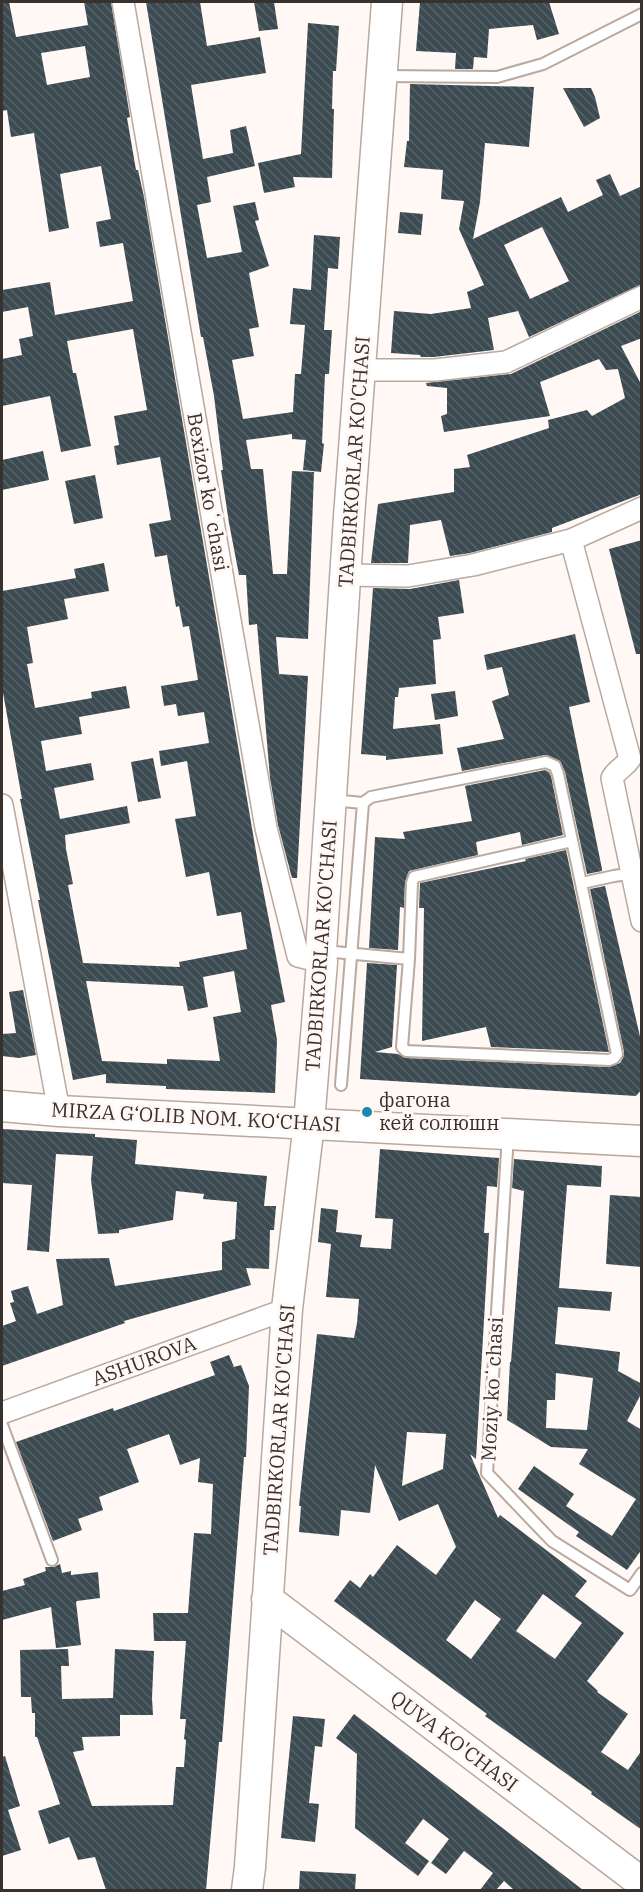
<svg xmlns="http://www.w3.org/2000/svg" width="643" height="1892" font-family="'IBM Plex Serif',serif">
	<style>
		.building { fill: url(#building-back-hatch); fill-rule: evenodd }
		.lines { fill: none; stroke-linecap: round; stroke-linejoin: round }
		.lane-casing { stroke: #b9a99f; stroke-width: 14 }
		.street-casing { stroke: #b9a99f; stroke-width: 24 }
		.secondary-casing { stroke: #b9a99f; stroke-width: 33 }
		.lane { stroke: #fff; stroke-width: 10 }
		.street { stroke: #fff; stroke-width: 21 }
		.secondary { stroke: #fff; stroke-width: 30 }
		.poi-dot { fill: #1c86ae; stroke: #fff8f4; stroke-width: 2 }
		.labels { text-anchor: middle; stroke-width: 6; stroke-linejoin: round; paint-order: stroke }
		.street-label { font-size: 20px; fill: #38322e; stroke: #fff8f4 }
		.poi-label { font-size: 20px; fill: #38322e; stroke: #fff8f4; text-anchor: start }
	</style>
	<defs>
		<pattern id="building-back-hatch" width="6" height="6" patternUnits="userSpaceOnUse" patternTransform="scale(1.5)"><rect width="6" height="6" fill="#3c4b52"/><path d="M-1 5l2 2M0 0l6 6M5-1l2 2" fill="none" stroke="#576368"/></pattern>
	</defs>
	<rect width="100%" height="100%" fill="#fff8f4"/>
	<path class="building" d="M2,2h7l7,35 72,-12 -4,-23h27l19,115 -3,1 9,52h2l6,27 115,672 26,133 -14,3 6,35 -2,53 -109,-4v-3l-60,-3v-9l-33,6 -35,-180h2l-20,-101h2l-20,-112v-96l74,-13 -2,-9 30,-6 5,28 -45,8 4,20 -41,8 6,36 -6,1 8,44 57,-10 -1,-6 35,-6 4,22 -51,9 3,17 -41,7 5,30 45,-8 3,17 -40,8 6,31 67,-13 3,17 -65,12 1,14 7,35 -5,1 15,78 97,4 -1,-5 68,-13 -6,-37 -24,4 -8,-44 -23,5 -11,-58 21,-3 -9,-55 -26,5 -2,-15 50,-8 -5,-31 -26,4 -2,-12 -12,2 -3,-20 37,-6 -9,-54 -6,1 -4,-21 -3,1 -9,-52 -12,2 -6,-33 22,-4 -11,-63 -43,8 -3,-19 5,-1 -5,-29 33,-6 -14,-81 -66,12 6,32h3l15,73 -30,6 -11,-56 -48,10v-47l20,-4 -3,-16 14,-3 -5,-29 -26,5v-22l48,-8 5,33 78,-14 -10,-58 -23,4 -4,-25 15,-3 -10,-53 -41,8 9,54 -20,4 -15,-99 -23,4 -4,-27 -5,1zM85,46l5,31 -43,8 -6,-32zM234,971l7,41 -28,5 7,44 -53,-2v5l-65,-3 -16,-80 97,5 5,25 20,-4 -5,-30z
		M146,2h54l7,44 53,-9 6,36 -75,12 12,74 30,-6 -3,-23 16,-4 9,40 -48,11 4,25 -14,3 10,53 35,-6 -9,-46 22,-4 4,18 -4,1 14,45 -20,7 10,54 -10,2 5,27 -22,4 11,59 50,-7 2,-38h6l4,-49 -15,-1 3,-36 18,2 3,-55 26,2 -2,32 -10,-1 -4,62h8l-3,44h-4l-3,69 2,1 -3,28 -18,-2 3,-30 -14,-1v-5l-46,6 5,29h12l10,105h14l5,-103 22,1 -6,167 -32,-2 3,37 29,2 -11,202h-5l-14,-53 -8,-47 -13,-154 -8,1 -3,-50h-7l-10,-52 -8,-53h2l-9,-74 -11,-59h-2z
		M254,2h20l4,27 -19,2z
		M420,2h129l10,32 -22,6 -4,-15 -44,4 -2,29 -13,-1 -1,12h-18l1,-16 -40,-2z
		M308,23l31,3 -3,45h-3l-1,38h2l-2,69 -39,-1 2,10 -31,6 -6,-30 43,-9z
		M410,84l124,3 -5,60 -44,-4 -5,59 -7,37 88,-42 7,15 35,-17 -7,-15 14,-6 10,22 22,-10v98l-113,53 -11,-26 -30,7 6,32 -60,7h-13l-1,-2 -29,-2 3,-42 37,3 40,-6 -4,-16 17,-7 -25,-56 5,-28 -23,-2 2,-29 -39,-3 3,-26h2zM542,227l27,54 -39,18 -26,-54z
		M563,88h28l4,9 5,21 -16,9z
		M400,212l23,2 -2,21 -23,-2z
		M642,311v27l-21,8 21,40v108l-90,34v4l-82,21 -20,3 -9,-36 -31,5 -2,38h-37l7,-59 76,-12v-23l16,-2 -3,-12 82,-27 -1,-8 39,-10 5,6 33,-18 -7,-29 -12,1 -7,-11 -59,23 10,34 -106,16 -3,-16 6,-2v-26l-20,-2 -1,-3 85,-9z
		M43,451l6,29 -47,10v-30z
		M95,475l8,43 -29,6 -9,-43z
		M642,540v114h-6l-27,-105z
		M459,580l5,33 -26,4 3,22 -8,1 3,44 -37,4 -1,9h-3l-2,32 47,-5 3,30 -57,6v-4l-25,-2 12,-166 37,1z
		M575,634l15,68 -21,5 33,162v2l-15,3 -22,-102 -5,-11 -15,-6 -83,16 -5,-23 47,-9 -12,-38 17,-6 -7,-28 -15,3 -3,-15z
		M455,691l3,25 -23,4 -4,-26z
		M153,758l8,40 -23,4 -7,-40z
		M545,770l4,2 2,4 12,59 -41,10 -2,-13 -44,10 2,13 -69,16 -4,11 -1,26 -4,-1 -2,43 -29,-2 6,-111 30,2 -2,-7 69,-11 -7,-35z
		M566,850l43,202 -118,-5 -5,-20 -64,14 2,-133h-5l1,-25 106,-22 -1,-2z
		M605,886l37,159v44l-6,7 -276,-17 7,-116 30,2 -5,82 -17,5 23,2 8,4 203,9 11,-4 3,-5 1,-6 -34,-163z
		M23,990l13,65 -17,3 -17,-2v-22l14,-1 -7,-41z
		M2,1129l93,5v3l42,3 -2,24 132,12 -3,30h12l-2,24h-4l-1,39 -23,-1 5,17 -127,36 1,2 -123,43v-40l14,-5 -6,-18 4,-1 -3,-11 17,-5 9,28 26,-9 -7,-46 53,-1 6,28 107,-16v-28l13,-3 2,-37 -34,-3 1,-5 -28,-3 -3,29 -54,10v3l-21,1 -7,-54 2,-24 -37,-2 -7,98 -22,-2 5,-65 -30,-2z
		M380,1149l119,9 -2,29 -10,-1 -3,47h5l-13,226 -6,-5 28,64 2,-3 87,66 -12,15 49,37 -37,48 11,10 -1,1 31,22 -27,38 27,18 14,-20v80l-51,-36 1,-2 -107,-76 2,-2 -153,-113 16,-21 10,8 10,-14 3,3 24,-32 39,30 20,-28 -18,-43 -39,17 -24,-56 -5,48 -29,-3 -2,26 -40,-4 2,-26h-2l18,-172 37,4 3,-15 2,-24 -33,-2 5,-53 -13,-2 3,-34 17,2 -2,22 26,3 -2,12 31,2 2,-30 -18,-1zM407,1432l39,2 -3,35 -41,17zM543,1594l39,29 -27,36 -39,-28zM475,1600l26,19 -30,40 -25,-19z
		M514,1159l88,7 -1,21 -34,-2 -8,103 53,4 -2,19 -52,-4 -3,37 65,8 -2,19 24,13v8l-15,29 15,9v119l-15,21 -51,-34 3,-4 -61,-43 16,-23 40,28 -8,12 46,30 24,-37 -57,-35 9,-15 -37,-2 -44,-27 3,-58h1l13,-171 -12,-3zM556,1373l37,5 -6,52 -41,-2 1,-28h8z
		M610,1195l32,2v70l-36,-3z
		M229,1355l5,12 7,-2 8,21 -3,71h-2l-22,285h-3l-13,148h-100l-11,-33 -17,3 -9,-23 -20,7 -11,-33 22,-7 -23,-67h-2v-24h-3l-1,-16h-10l-1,-47 48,-1 1,17h-8l1,33 51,-1 2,-49 39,2 -2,47 1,17h-33v21l-38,1 2,13 -11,2 19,54 81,-1 3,-38h8l2,-27 -2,-1 2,-20h-6l6,-78h-32l-1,-28h35l6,-80 17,1 2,-50 -15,-2 2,-24 -20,7 -11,-31 -42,15 12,33 -40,15 4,13 -25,9 4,11 -29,11 -37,-99 97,-34 1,3 101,-36 -5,-13z
		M60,1564l2,9 9,-2v4l27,-3 2,26 -23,3 -1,1 5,43 -25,3 -5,-41 -49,13v-29l23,-6 -2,-6 23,-8 -1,-4h9z
		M354,1714l164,126 65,50h-69l-10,-9 -8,9h-16l13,-17 -29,-22 -18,23 -15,-11 18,-24 -26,-20 -18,24 24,18 -11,15 -63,-48 2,-74 -21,-16z
		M293,1716l32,3 -3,28 -7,-1 -6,57 10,1 -4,38 -34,-4z
		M5,1756l15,50 -12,4 13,40 -19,6v-99z
		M300,1871l56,3 -1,16h-56z"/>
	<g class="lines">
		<g class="lane-casing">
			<path id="lane" d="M382,76l115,1 46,-13 99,-50
				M331,800l32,3
				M582,883l32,-7 21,-3
				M324,951l85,8
				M341,1085l22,-282 8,-6 175,-35 9,4 3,8 59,280 -3,4 -5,2 -203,-9 -4,-4 7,-88 3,-76 2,-6 158,-36
				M508,1135l-21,338 65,68 78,49 12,-17
				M2,1425l50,135"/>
		</g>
		<g class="street-casing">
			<path id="street" d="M123,2l143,826 32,128 24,6
				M360,370h75l71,-8 136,-65
				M571,540l59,219c-7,10 -13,10 -18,19l30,143
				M345,575l63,1 65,-11 98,-25 71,-32
				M2,805l57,306
				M2,1413l285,-104"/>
		</g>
		<g class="secondary-casing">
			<path id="secondary" d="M2,1106l57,5 583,30
				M267,1599l375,284
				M247,1890l3,-23 37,-558 22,-186 13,-161 -1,-11 28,-434 38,-515"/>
		</g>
		<use href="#lane" class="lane"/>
		<use href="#street" class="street"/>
		<use href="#secondary" class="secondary"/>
	</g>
	<circle class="poi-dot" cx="367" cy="1112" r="6"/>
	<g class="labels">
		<g class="street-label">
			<text transform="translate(354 462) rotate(-86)" y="7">TADBIRKORLAR KO'CHASI</text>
			<text transform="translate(208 492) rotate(80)" y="7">Bexizor koʻchasi</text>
			<text transform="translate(321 946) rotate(-86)" y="7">TADBIRKORLAR KO'CHASI</text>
			<text transform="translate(196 1117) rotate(3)" y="7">MIRZA G‘OLIB NOM. KO‘CHASI</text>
			<text transform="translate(144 1361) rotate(-20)" y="7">ASHUROVA</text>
			<text transform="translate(492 1389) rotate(-87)" y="7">Moziy koʻchasi</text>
			<text transform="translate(279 1430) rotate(-86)" y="7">TADBIRKORLAR KO'CHASI</text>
			<text transform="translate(454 1741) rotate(37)" y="7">QUVA KO'CHASI</text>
		</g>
		<g class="poi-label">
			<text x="379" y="1107">фагона<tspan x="379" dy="23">кей солюшн</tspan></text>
		</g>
	</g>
	<rect width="643" height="1892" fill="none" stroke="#38322e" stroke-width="6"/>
</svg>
